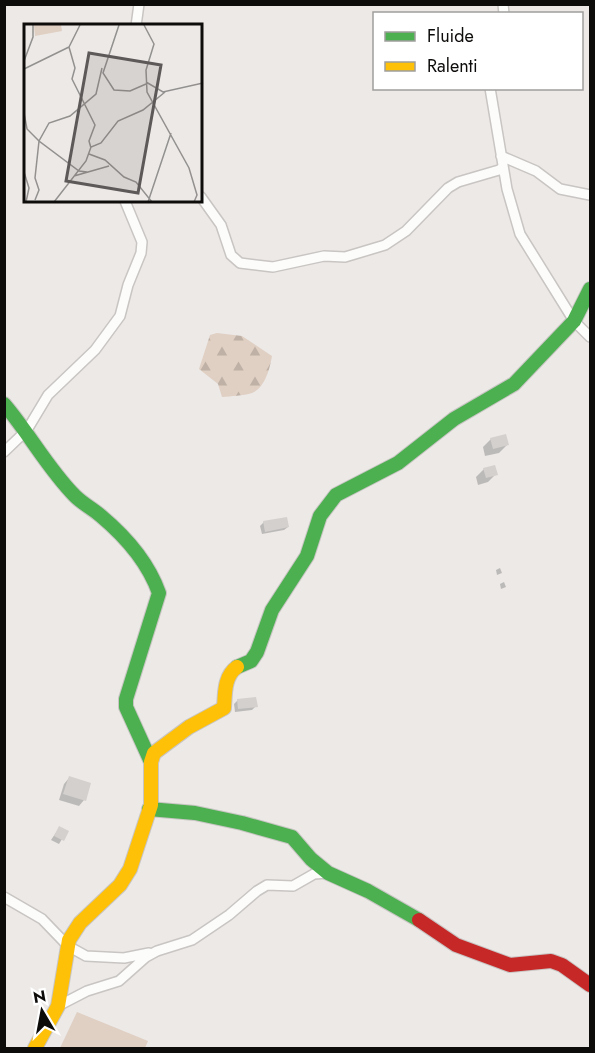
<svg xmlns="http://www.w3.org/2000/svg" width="595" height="1053" font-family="Jost,sans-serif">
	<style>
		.forest { fill: url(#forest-firs) }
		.park { fill: #e0cfc3 }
		.shadow { fill: #0003 }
		.building { fill: #d3d0ce }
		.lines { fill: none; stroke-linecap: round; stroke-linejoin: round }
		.street-casing { stroke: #c8c5c3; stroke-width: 12 }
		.fast-casing { stroke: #c8c5c3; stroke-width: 16 }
		.slow-casing { stroke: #c8c5c3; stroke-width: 16 }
		.jam-casing { stroke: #c8c5c3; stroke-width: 16 }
		.street { stroke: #fcfcfb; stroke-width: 9 }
		.fast { stroke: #4caf50; stroke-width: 14 }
		.slow { stroke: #ffc107; stroke-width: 14 }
		.jam { stroke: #c62828; stroke-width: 14 }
		.inset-road { fill: none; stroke: #93918f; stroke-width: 1.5 }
		.view { fill: #5c5958; fill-opacity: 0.15; stroke: #5c5958; stroke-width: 3 }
		.inset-edge { fill: none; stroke: #0e0c0b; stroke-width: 3 }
	</style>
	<defs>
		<pattern id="forest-firs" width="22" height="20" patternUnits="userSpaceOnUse" patternTransform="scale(1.5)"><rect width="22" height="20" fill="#e0cfc3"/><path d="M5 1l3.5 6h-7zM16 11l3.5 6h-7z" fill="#bfb1a6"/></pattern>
	</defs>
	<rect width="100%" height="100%" fill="#ece9e7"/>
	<path class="forest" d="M217,333l25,3 30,20c-2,12 -7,32 -20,37 -9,3 -21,3 -30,4l-4,-13 -19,-15 11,-34z"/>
	<path class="park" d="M77,1012l71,29 -3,7h-85z"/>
	<path class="shadow" d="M491,439l16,6 -8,8 -14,3 -2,-9z
		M484,469l12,5 -8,8 -10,3 -2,-8z
		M264,522l24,5 -4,3 -22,4 -2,-8z
		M500,568l2,5 -5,2 -1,-5z
		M504,582l2,5 -5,2 -1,-5z
		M238,700l18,6 -4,4 -17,2 -1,-8z
		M69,778l15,22 -5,6 -20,-6 5,-16z
		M59,828l8,3 -8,13 -8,-4z"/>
	<path class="building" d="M506,434l3,11 -16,4 -3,-11z
		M495,465l3,10 -12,3 -3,-10z
		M287,517l2,10 -24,5 -2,-11z
		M256,697l2,10 -20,2 -1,-10z
		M69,776l22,7 -5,18 -23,-7z
		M59,826l10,5 -5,10 -10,-5z"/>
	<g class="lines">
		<g class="street-casing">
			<path id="street" d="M503,4l1,10
				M136,26l3,-22
				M490,88l17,101 13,45 54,87 16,16
				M501,156l35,15 24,18 30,6
				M201,197l20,28 10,30 9,8 33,4 51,-11 21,1 40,-12 21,-14 42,-43 10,-6 41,-12 4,-3
				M4,452l23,-22 21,-35 47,-45 25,-34 8,-31 13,-32 1,-11 -17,-41
				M4,897l38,22 26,27 18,10 38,2 25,-5
				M58,1006l29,-15 32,-10 27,-24 11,-6 35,-11 37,-25 28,-24 10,-6 26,1 21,-12 14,-1"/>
		</g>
		<g class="fast-casing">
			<path id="fast" d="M4,404c25,29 44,65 71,92 8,8 18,13 26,20 25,21 47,46 58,77l-33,106v8l25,55
				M237,667l14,-6 6,-9 15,-42 35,-54 13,-40 16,-21 62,-32 56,-44 60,-35 60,-63 16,-32
				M149,809l46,4 47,10 50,14 19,22 17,14 40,18 51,29"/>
		</g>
		<g class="slow-casing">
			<path id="slow" d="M35,1048l23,-42 11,-66 11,-17 40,-38 10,-16 21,-64v-43l3,-9 35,-26 35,-19c1,-14 0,-32 13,-41"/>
		</g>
		<g class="jam-casing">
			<path id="jam" d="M419,920l37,25 54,20 41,-4 11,4 28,20"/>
		</g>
		<use href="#street" class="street"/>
		<use href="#fast" class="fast"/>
		<use href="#slow" class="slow"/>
		<use href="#jam" class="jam"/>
	</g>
	<g transform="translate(24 24)">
		<rect width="178" height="178" fill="#ece9e7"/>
		<path d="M10,1h27l1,6 -27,5z" fill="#e0cfc3"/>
		<path class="inset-road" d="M56,1l-11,22 6,21 -3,11 23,46 -6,16 2,7M95,1l-16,48 11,17 16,1 16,-7M120,1l10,19 -8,26 1,22 42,76 8,27 -3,7M0,37l9,-24v-12M0,45l45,-22M122,58l17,10 40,-9M0,89l3,16 12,12 -4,37 4,12 -4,10M65,130l16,6 19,17 12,5 16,20M0,148l5,16 -3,14M63,148l-8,-1 -40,-30 10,-18 21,-7 26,-22 6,-26M50,152l35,-10M30,178l32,-41 5,-14 10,-4 17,-22 25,-11 22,-18M124,178l23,-69"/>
		<path class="view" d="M65,29l72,12 -23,128 -72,-12z"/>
		<rect width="178" height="178" class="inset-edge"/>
	</g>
	<rect width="595" height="1053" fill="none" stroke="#0e0c0b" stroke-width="12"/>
	<rect x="373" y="12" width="210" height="78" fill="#ffffff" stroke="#9f9e9d" stroke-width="1.5"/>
	<rect x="385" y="32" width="30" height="9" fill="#4caf50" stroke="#9f9e9d" stroke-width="1.5"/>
	<text x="427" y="42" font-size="18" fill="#0e0c0b">Fluide</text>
	<rect x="385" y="62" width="30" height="9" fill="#ffc107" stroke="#9f9e9d" stroke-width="1.5"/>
	<text x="427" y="72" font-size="18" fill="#0e0c0b">Ralenti</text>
	<g transform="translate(42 1011) rotate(350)" stroke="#ffffff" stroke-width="4.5" paint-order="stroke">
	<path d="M0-4.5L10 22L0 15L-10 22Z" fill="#0e0c0b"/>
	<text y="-9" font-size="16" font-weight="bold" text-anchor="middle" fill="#0e0c0b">N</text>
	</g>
</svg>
